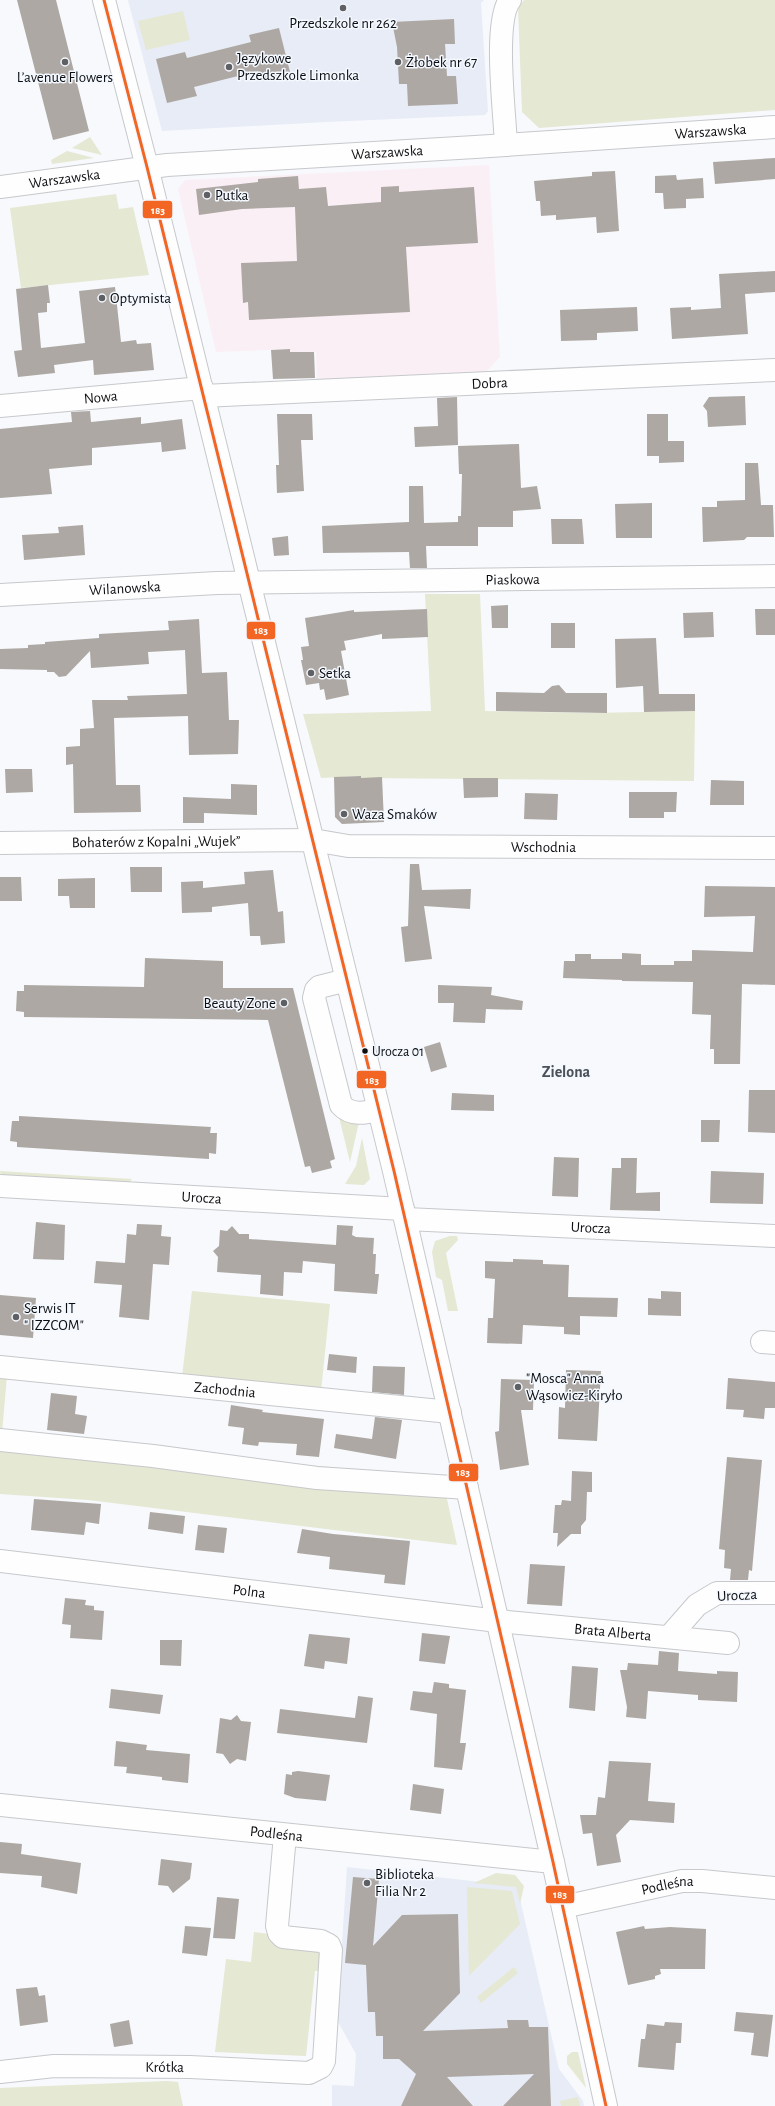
<svg xmlns="http://www.w3.org/2000/svg" width="775" height="2106" font-family="'Alegreya Sans',sans-serif">
	<style>
		.built { fill: #e8ecf6 }
		.industrial { fill: #fbeff6 }
		.green { fill: #e5e8d2 }
		.building { fill: #ada8a3 }
		.lines { fill: none; stroke-linecap: round; stroke-linejoin: round }
		.minor-casing { stroke: #c6c8cb; stroke-width: 24 }
		.minor { stroke: #fefeff; stroke-width: 22 }
		.bus-1-casing { stroke: #f4f8ff; stroke-width: 6 }
		.bus-1 { stroke: #f26522; stroke-width: 3 }
		.poi-dot { fill: #5e6063; stroke: #f4f8ff; stroke-width: 1.5 }
		.bus-dot { fill: #0c0e11; stroke: #f4f8ff; stroke-width: 1.5 }
		.labels { text-anchor: middle; stroke-width: 3; stroke-linejoin: round; paint-order: stroke }
		.bus-label { font-size: 14px; fill: #0c0e11; stroke: #f4f8ff; text-anchor: start }
		.poi-label { font-size: 15px; fill: #0c0e11; stroke: #f4f8ff; text-anchor: start }
		.street-label { font-size: 15px; fill: #0c0e11; stroke: #f4f8ff }
		.neighbourhood-label { font-size: 16px; font-weight: bold; fill: #4c5057; stroke: #f4f8ff }
		.line-badge { stroke: #f4f8ff; stroke-width: 1.5 }
		.badge-label { font-size: 11px; text-anchor: middle; font-weight: bold; fill: #fff }
	</style>
	<rect width="100%" height="100%" fill="#f7f9fc"/>
	<path class="built" d="M128,0h356l-3,3 7,108 -3,4 -159,7 -164,9z
		M347,1867l170,19 42,183 24,32 1,5h-252v-21l22,1 2,-32 -19,-34z"/>
	<path class="industrial" d="M489,165l11,192 -15,16 -168,12 -1,-33h-26v-3l-74,3 -38,-163 7,-9z"/>
	<path class="green" d="M524,0h251v110l-236,18 -17,-16 -4,-105z
		M183,11l7,29 -44,10 -8,-29z
		M90,137l12,18 -30,-7z
		M67,151l27,7 -42,6 -1,-4z
		M116,194l3,15 14,-2 16,68 -128,13 -11,-80z
		M425,594h55l5,117 106,2 104,-2 -1,70 -333,-3v-2l-40,2 -18,-64 128,-3z
		M337,1109l24,4 -11,49z
		M362,1138l8,41 -6,6 -19,-1 11,-18z
		M0,1171l132,8 -6,7 -125,-10z
		M450,1236h7l1,4 -12,13 12,58h-10l-6,-31 -6,-3 -4,-25 3,-11z
		M192,1291l138,13 -9,87 -139,-14z
		M0,1374l7,1 -5,58 291,31 149,12 15,69 -369,-45 -88,-6z
		M496,1873l19,2 9,11 -4,18 -4,-17 -42,-4z
		M467,1887l45,4 8,33 -51,52z
		M254,1932l15,2 57,19 -1,18h-10l-9,85 -91,-4 11,-93 25,3z
		M514,1967l4,6 -37,30 -4,-6z
		M572,2052h6l8,36 -19,-24v-8z
		M166,2081l12,1 5,24h-183v-18z
		M578,2097l2,9h-19l-1,-5z"/>
	<path class="building" d="M17,0h39l33,131 -36,9z
		M454,19l1,25h-10l2,32h9l2,28 -50,2 -1,-22h-8l-2,-37 -5,-25z
		M279,28l11,44 -29,8 -3,-9 -64,16 3,9 -30,7 -11,-44 29,-7 2,6 64,-16 -2,-7z
		M775,158v21l-60,5 -2,-22z
		M615,171l4,60 -22,2 -1,-16 -40,3v-5l-15,1 -1,-15h-4l-2,-20 58,-5v-4z
		M676,175l1,5 26,-2 1,20 -18,1v9l-22,1 -1,-16h-8v-17z
		M298,176l1,13 27,-2 2,19 53,-4v-15l18,-1v6l75,-5 4,56 -72,4 4,65 -161,8 -1,-18 -5,1 -2,-40 56,-2 -2,-54 -53,2 -43,6 -3,-26 62,-7v-3z
		M775,271v21l-30,2 3,40 -76,5 -2,-31 21,-1v3l30,-2 -2,-34z
		M48,285l2,18h-3v9l-9,1 3,35 44,-5 -6,-52 36,-4 6,55 15,-2 1,4 14,-1 3,27 -60,5 -1,-15 -39,5 1,8 -37,4 -4,-26 8,-1 -6,-61z
		M637,307l1,24 -41,2v7l-36,1 -1,-31z
		M290,349v3h24l1,26 -42,1 -2,-29z
		M745,396l1,29 -38,2 -1,-16 -4,-5 6,-9z
		M457,397l1,48 -43,2 -1,-20 24,-1 -1,-28z
		M90,411l1,11 50,-5v7l41,-5 4,30 -24,3 -1,-10 -69,6v17l-43,4 3,25 -52,4v-69l72,-7 -1,-10z
		M277,414h35l1,26h-12l3,51 -27,2 -1,-28h3z
		M647,414h21v27h16v21l-25,1v-7h-12z
		M519,444l2,44 16,-2 4,23 -28,2v16h-35v19h-52l1,22h-17l-1,-16 -86,1 -1,-27 87,-4v-36h14l1,37 34,-1v-6h3l1,-42h-3l-1,-28z
		M745,463h13l3,42h12l1,32h-27l-3,3 -41,2 -1,-35h15v-6l28,-1z
		M652,503v35h-36l-1,-34z
		M551,519h31l2,25h-32z
		M83,525l2,30 -61,5 -2,-25 37,-2 -1,-6z
		M288,536l1,19 -15,1 -2,-18z
		M508,605v23h-16l-1,-22z
		M427,609l1,28 -46,2v-5l-38,7 2,9 -5,1 8,44 -23,5 -2,-11 -4,1 -1,-7 -13,2 -5,-25h2l-2,-13 8,-1 -4,-28 49,-8v2z
		M755,609h20v26h-19z
		M713,612l1,25 -30,1 -1,-25z
		M199,619l3,54 25,-1 2,48h10l-1,34 -49,1 -1,-39 -74,2 2,67h24l1,27 -67,1 -1,-49 -7,1v-18l14,-1v-17l14,-1 -2,-28h36l-1,-4 60,-2 -2,-44 -37,2 1,12 -58,4 -1,-17 -24,25 -7,1 -5,-5h-7v-2l-47,-1v-20l28,-1v-3l17,-1v-2l54,-4v-4l70,-4 -1,-9z
		M551,623h24v25h-24z
		M656,638l3,56h36v17l-51,1 -1,-26 -27,2 -1,-49z
		M559,685l7,8h41v20l-111,-2v-19l48,1 8,-7z
		M5,769h27l1,23 -27,1z
		M361,776v2l21,-1 2,45 -42,2 -7,-7 -1,-40z
		M463,778h35v19l-34,1z
		M711,780l33,1v24h-34z
		M231,784l26,1v30l-53,-2v10h-21v-26l48,2z
		M629,792h48l-1,20h-12v6h-35z
		M525,793l33,1 -1,26 -33,-1z
		M410,864h9l3,26 49,-1 -1,20 -46,-3 8,53 -27,3 -4,-35 7,-1z
		M130,867h32v25h-31z
		M273,870l5,42 5,-1 2,32 -24,2 -1,-9h-10l-2,-33 -36,4v5l-30,1 -1,-31 22,-1v7l42,-4 -1,-12z
		M0,877h21l1,24h-22z
		M95,878v30h-25l-1,-12h-11v-17z
		M705,886l70,1v98l-33,-1 -2,80h-26v-15h-4l1,-34 -19,-1 1,-32 -71,-1v-1l-59,-2 1,-17h11v-7h16v5h31v-6l19,1v11h33v-4h18v-11l61,2 2,-36 -51,1z
		M145,958l78,3v27h70l42,171 -5,2 2,7 -20,5 -2,-7 -5,1 -37,-147 -244,-3v-5l-8,-1 1,-20h7v-6l120,2z
		M438,985l54,2 -1,8 32,6 -1,9 -36,-1 -1,14 -32,-1 1,-19h-16z
		M440,1042l7,25 -16,5 -7,-25z
		M749,1090h26v43l-27,-1z
		M452,1093l42,2v16l-43,-1z
		M19,1116l192,11 -1,6h7l-1,21 -7,-1v6l-192,-12v-5l-7,-1 2,-20h7z
		M701,1120h19l-1,22h-18z
		M554,1157l25,1 -1,39 -26,-1z
		M621,1158h16l-1,35 24,-1v19l-50,-1 2,-42h9z
		M711,1171l53,2 -1,31 -53,-1z
		M36,1222l29,3 -1,35 -31,-1z
		M137,1224l25,1 -1,11 10,1 -2,28 -16,-1 -4,56 -30,-3 3,-32 -28,-2 2,-22 29,2 2,-29 9,1z
		M337,1225l16,1 -1,9 4,2 18,1 -1,16h3l-1,20h4l-2,20 -43,-3 1,-27 -32,-3 -1,12 -18,-1 -1,24 -23,-2 1,-19 -44,-3 1,-15 -5,-6 6,-5 1,-16 7,1 5,-5 7,8h10v5l87,6z
		M513,1259l30,1v4l26,1 -1,32 50,1 -1,19 -37,-1v19l-16,-1v-7l-41,-2 -1,19 -35,-1 1,-25h5l2,-39 -10,-1v-17l28,1z
		M661,1291l20,1v24l-33,-1v-17l13,1z
		M0,1295l36,3 -3,40 -33,-3z
		M329,1354l28,3 -1,16 -29,-3z
		M373,1366l32,1 -1,28 -32,-3z
		M566,1370l35,1 -4,70 -39,-2 1,-32 6,1z
		M728,1378l47,4v26h-10l-1,11 -21,-2 1,-7 -18,-1z
		M501,1379l33,1 -1,30h-12l8,55 -29,5 -5,-38 4,-1z
		M51,1393l26,3 -2,18 12,2 -3,18 -37,-4z
		M231,1405l32,5 -1,2 62,7 -5,38 -23,-2 1,-11 -38,-2 -1,4 -16,-2 2,-16 -16,-2z
		M375,1417l27,3 -6,39 -62,-11 2,-14 36,5z
		M727,1457l35,3 -10,111 -3,-1 -1,10h-18l1,-11 -7,-1 1,-18 -6,-1z
		M572,1471l20,1v20h-5l-1,28 -5,6v8h-10l-14,13 1,-14h-5l2,-28h6l1,-5 9,1z
		M34,1499l67,5 -2,20 -13,-2 -2,13 -53,-5z
		M150,1512l35,4 -2,18 -35,-5z
		M198,1525l29,3 -3,25 -29,-3z
		M302,1529l31,5 77,7 -5,44 -21,-2 1,-8 -56,-6 1,-12 -33,-4z
		M530,1564l35,2 -3,40 -35,-2z
		M65,1598l21,2 -1,5 9,1v4l10,1 -2,29 -32,-2 1,-13 -9,-1z
		M422,1633l28,3 -5,28 -26,-3z
		M309,1634l41,4 -3,26 -22,-3 -1,8 -20,-3z
		M160,1640h22l-1,26 -21,-1z
		M659,1651l20,2 -1,18 39,3v-3l21,1 -1,30 -39,-2v-5l-50,-4 -2,28 -20,-2 1,-10 -7,-37h7l1,-7 30,2z
		M572,1666l26,2 -3,43 -26,-3z
		M434,1682l15,2v4l17,2 -6,53h6l-4,27 -28,-3 3,-53 -27,-4 3,-19 19,2z
		M111,1689l52,6 -3,19 -51,-6z
		M358,1696l15,2 -6,45 -90,-10 3,-24 75,9z
		M237,1715l4,6 10,1 -5,39 -9,-2 -7,5 -7,-10 -7,-1 4,-35 11,2z
		M116,1741l31,4 -1,5 44,4 -2,29 -26,-3v-3l-36,-4 1,-6 -13,-1z
		M609,1761l42,2 -3,38 27,2 -1,20 -44,-3 -14,15 5,27 -24,4 -5,-33 -9,1 -3,-19h16l2,-18 7,1z
		M298,1771l32,4 -4,26 -31,-3 -11,-4 2,-20 6,1v-3z
		M413,1784l31,5 -3,25 -31,-4z
		M0,1842l22,2 -1,10 60,9 -4,31 -36,-7 1,-11 -42,-3z
		M161,1859l31,4 -2,16 -17,14 -5,-7 -10,-1z
		M353,1877l26,2 -6,67 29,-31 56,-1 2,79 -37,38 85,-3 -1,-8h21l1,7h19l3,79h-48l31,-32 -87,3 26,29h-72l15,-32 -17,-15h-16v-23h-7l-1,-24h-7l-2,-47 -21,-2z
		M217,1897l22,2 -4,40 -22,-1z
		M185,1926l26,2 -4,28 -25,-3z
		M644,1926l1,3 25,-2 36,2 -1,40h-45l1,5 -6,2v3l-27,6 -12,-53z
		M37,1987l2,9 6,-1 3,27 -28,4 -4,-37z
		M736,2012l37,3 -5,42 -17,-2 3,-22 -20,-2z
		M129,2020l4,24 -19,3 -4,-23z
		M665,2022l17,1 -1,20h-5l-2,27 -36,-3 3,-28h4l2,-15 17,2z"/>
	<g class="lines">
		<g class="minor-casing">
			<g id="minor">
				<path d="M104,0l43,167 247,1004 159,691 53,244"/>
				<path d="M506,145c-1,-30 -13,-123 4,-145"/>
				<path id="s1" d="M0,187l167,-22 308,-18 300,-20"/>
				<path id="s2" d="M203,396l572,-26"/>
				<path id="s3" d="M0,406l202,-18"/>
				<path id="s4" d="M0,595l217,-12 558,-7"/>
				<path id="s5" d="M0,843l313,-3 35,6 427,2"/>
				<path d="M347,980l-28,7 -3,3 -2,8 27,107c10,11 25,8 37,5"/>
				<path id="s6" d="M0,1186l403,23"/>
				<path id="s7" d="M406,1219l369,17"/>
				<path d="M762,1342l13,1"/>
				<path id="s8" d="M0,1367l450,45"/>
				<path d="M0,1440l153,16 164,22 150,10"/>
				<path id="s9" d="M0,1561l498,60 230,22"/>
				<path d="M669,1637l28,-32 20,-12h58"/>
				<path id="s10" d="M0,1805l553,57"/>
				<path id="s11" d="M563,1907l119,-26h20l73,7"/>
				<path id="s12" d="M0,2072l54,-6 136,1 119,6 12,-6 3,-6 7,-111 -2,-5 -8,-4 -38,-4 -4,-4 -2,-7 8,-91"/>
			</g>
		</g>
		<use href="#minor" class="minor"/>
		<g class="bus-1-casing">
			<path id="bus-1" d="M104,0l43,167 247,1004 159,691 53,244"/>
		</g>
		<use href="#bus-1" class="bus-1"/>
	</g>
	<g class="poi-dot">
		<circle cx="343" cy="8" r="4"/>
		<circle cx="65" cy="62" r="4"/>
		<circle cx="398" cy="62" r="4"/>
		<circle cx="229" cy="67" r="4"/>
		<circle cx="207" cy="195" r="4"/>
		<circle cx="102" cy="298" r="4"/>
		<circle cx="311" cy="673" r="4"/>
		<circle cx="344" cy="814" r="4"/>
		<circle cx="284" cy="1003" r="4"/>
		<circle cx="16" cy="1317" r="4"/>
		<circle cx="518" cy="1387" r="4"/>
		<circle cx="367" cy="1883" r="4"/>
	</g>
	<circle class="bus-dot" cx="365" cy="1051" r="3.5"/>
	<g class="labels">
		<g class="bus-label">
			<text x="372" y="1056">Urocza 01</text>
		</g>
		<g class="poi-label">
			<text x="343" y="28" text-anchor="middle">Przedszkole nr 262</text>
			<text x="237" y="63">Językowe<tspan x="237" dy="17">Przedszkole Limonka</tspan></text>
			<text x="406" y="67">Żłobek nr 67</text>
			<text x="65" y="82" text-anchor="middle">L’avenue Flowers</text>
			<text x="215" y="200">Putka</text>
			<text x="110" y="303">Optymista</text>
			<text x="319" y="678">Setka</text>
			<text x="352" y="819">Waza Smaków</text>
			<text x="276" y="1008" text-anchor="end">Beauty Zone</text>
			<text x="24" y="1313">Serwis IT<tspan x="24" dy="17">" IZZCOM"</tspan></text>
			<text x="526" y="1383">"Mosca" Anna<tspan x="526" dy="17">Wąsowicz-Kiryło</tspan></text>
			<text x="375" y="1879">Biblioteka<tspan x="375" dy="17">Filia Nr 2</tspan></text>
		</g>
		<g class="street-label">
			<text dy="5" stroke="none"><textPath href="#s1" startOffset="713">Warszawska</textPath></text>
			<text dy="5" stroke="none"><textPath href="#s1" startOffset="389">Warszawska</textPath></text>
			<text dy="5" stroke="none"><textPath href="#s1" startOffset="65">Warszawska</textPath></text>
			<text dy="5" stroke="none"><textPath href="#s2" startOffset="287">Dobra</textPath></text>
			<text dy="5" stroke="none"><textPath href="#s3" startOffset="101">Nowa</textPath></text>
			<text dy="5" stroke="none"><textPath href="#s4" startOffset="513">Piaskowa</textPath></text>
			<text dy="5" stroke="none"><textPath href="#s4" startOffset="125">Wilanowska</textPath></text>
			<text dy="5" stroke="none"><textPath href="#s5" startOffset="156">Bohaterów z Kopalni „Wujek”</textPath></text>
			<text dy="5" stroke="none"><textPath href="#s5" startOffset="544">Wschodnia</textPath></text>
			<text dy="5" stroke="none"><textPath href="#s6" startOffset="202">Urocza</textPath></text>
			<text dy="5" stroke="none"><textPath href="#s7" startOffset="185">Urocza</textPath></text>
			<text dy="5" stroke="none"><textPath href="#s8" startOffset="226">Zachodnia</textPath></text>
			<text dy="5" stroke="none"><textPath href="#s9" startOffset="251">Polna</textPath></text>
			<text transform="translate(737 1595) rotate(-3)" y="5">Urocza</text>
			<text dy="5" stroke="none"><textPath href="#s9" startOffset="617">Brata Alberta</textPath></text>
			<text dy="5" stroke="none"><textPath href="#s10" startOffset="278">Podleśna</textPath></text>
			<text dy="5" stroke="none"><textPath href="#s11" startOffset="107">Podleśna</textPath></text>
			<text dy="5" stroke="none"><textPath href="#s12" startOffset="165">Krótka</textPath></text>
		</g>
		<g class="neighbourhood-label">
			<text x="566" y="1077">Zielona</text>
		</g>
	</g>
	<g class="line-badge">
		<rect x="142" y="200" width="31" height="19" rx="4" fill="#f26522"/>
		<rect x="246" y="621" width="30" height="19" rx="4" fill="#f26522"/>
		<rect x="356" y="1070" width="31" height="19" rx="4" fill="#f26522"/>
		<rect x="448" y="1463" width="31" height="19" rx="4" fill="#f26522"/>
		<rect x="545" y="1885" width="30" height="19" rx="4" fill="#f26522"/>
	</g>
	<g class="badge-label">
		<text x="158" y="214">183</text>
		<text x="261" y="634">183</text>
		<text x="372" y="1084">183</text>
		<text x="463" y="1476">183</text>
		<text x="560" y="1898">183</text>
	</g>
</svg>
